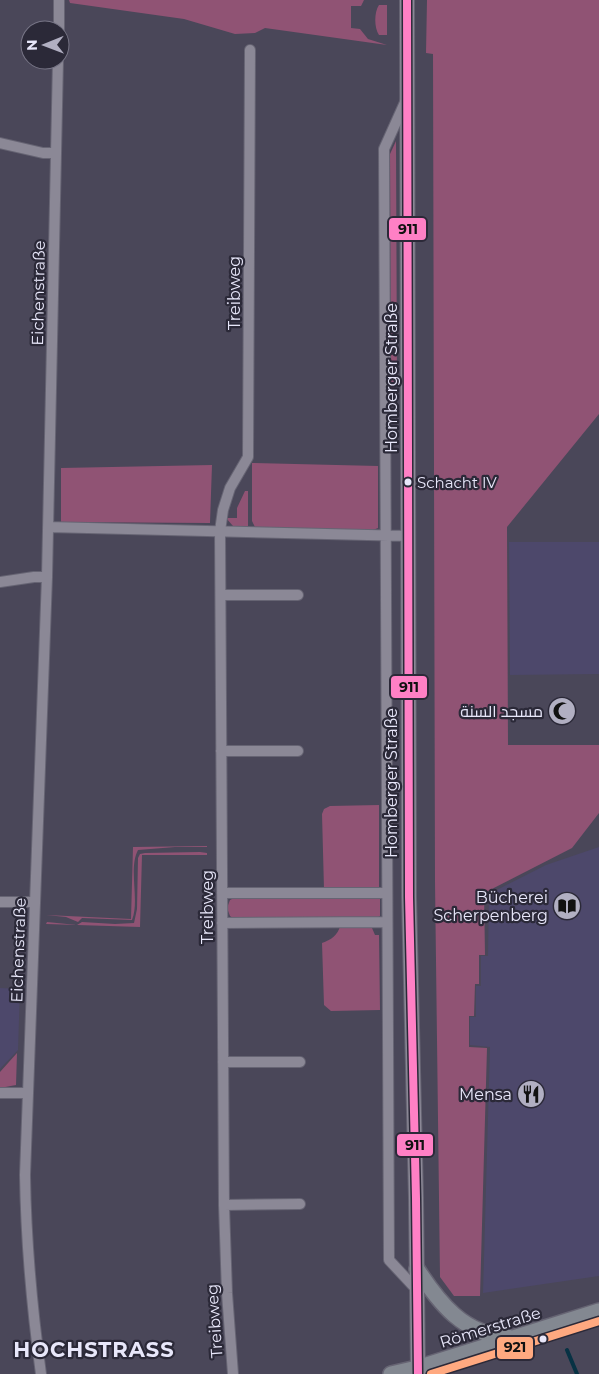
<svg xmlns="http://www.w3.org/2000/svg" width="599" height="1374" font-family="Montserrat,Cairo,sans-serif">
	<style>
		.built { fill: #4d486b }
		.green { fill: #905374 }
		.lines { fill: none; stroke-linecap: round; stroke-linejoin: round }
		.stream { stroke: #073244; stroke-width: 4 }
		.minor-casing { stroke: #666473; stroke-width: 12 }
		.secondary-casing { stroke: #666473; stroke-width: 16 }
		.primary-casing { stroke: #666473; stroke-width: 18 }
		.minor { stroke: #8b8896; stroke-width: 10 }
		.secondary { stroke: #8b8896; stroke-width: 14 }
		.primary { stroke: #838891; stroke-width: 15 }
		.bus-1-casing { stroke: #2b2938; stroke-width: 11 }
		.bus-2-casing { stroke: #2b2938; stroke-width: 11 }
		.bus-1 { stroke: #ff80c5; stroke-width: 8 }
		.bus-2 { stroke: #ffa980; stroke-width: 8 }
		.bus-dot { fill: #e8e7fa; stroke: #2b2938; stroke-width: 2 }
		.labels { text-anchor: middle; stroke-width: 4.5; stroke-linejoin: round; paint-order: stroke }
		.bus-label { font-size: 15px; fill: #e8e7fa; stroke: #2b2938; text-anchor: start }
		.street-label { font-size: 16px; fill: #e8e7fa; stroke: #2b2938 }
		.poi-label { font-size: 16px; fill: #e8e7fa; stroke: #2b2938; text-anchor: end }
		.district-label { font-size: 21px; font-weight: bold; letter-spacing: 1px; fill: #e8e7fa; stroke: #2b2938 }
		.line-badge { stroke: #2b2938; stroke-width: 2 }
		.pale-badge-label { font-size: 14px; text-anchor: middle; font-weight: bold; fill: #111 }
	</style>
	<rect width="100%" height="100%" fill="#4a4759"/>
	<path class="built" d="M509,542h90v132l-89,1z
		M599,847v429l-116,17 7,-246 -20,-2v-28h6v-31h5v-30h7l1,-62 57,-29z
		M0,988l20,1 -2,61 -18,19z"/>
	<path class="green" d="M69,0h295l-3,6h-10v22l9,1 8,10 19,6 -122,-17 -10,5 -20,1 -51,-15 -114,-16z
		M427,0h172v414l-92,113 1,218h91v68l-27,35 -88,45 1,62h-6v29h-4l-1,32h-5v31l18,1 -7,248h-26l-14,-19 -5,-395 -2,-828 -7,-1z
		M379,5h8v30h-8c-5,-7 -5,-23 0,-30z
		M396,141l1,238 -6,15 -1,-240z
		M252,463l126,3v62l-5,2 -118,-3 -3,-6z
		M212,465l-2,58 -149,-1v-54z
		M245,491h3v36l-15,-1 -7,-8h11v-10z
		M379,805v82l-2,2h-53l-2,-75 2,-5 6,-3z
		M207,846v1h-32l-37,3c-10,19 2,50 -6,70l-50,-2 -4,4 -12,-5 -20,-2 85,4 2,-72z
		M145,853l55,-1 7,1v2h-65l-2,72 -94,-3 1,-2 30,3 5,-3 33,2 19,-1 3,-14 1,-51 2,-4z
		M236,897l142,1 2,1v17l-3,2 -143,1 -4,-3 -3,-8 3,-8z
		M340,926h33l-1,2 3,7h4l1,75 -49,1 -7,-6 -2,-62c9,-3 16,-8 18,-17z
		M17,1053l-1,32 -16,3v-16z"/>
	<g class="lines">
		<path class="stream" d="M567,1350l10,24"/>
		<g class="minor-casing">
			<path id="minor" d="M59,30v-30
				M406,100l-22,49c3,370 2,741 5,1111l28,30
				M0,143l43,10h13
				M48,527l361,9
				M0,582l34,-5h13
				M221,595h77
				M221,751h77
				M222,893h165
				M0,902h35
				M222,923l164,-1
				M223,1062h77
				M0,1093h28
				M224,1205l76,-1
				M41,1374c-9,-66 -15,-132 -16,-199l22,-598 11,-517
				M233,1374l-6,-81 -3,-88 -4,-674 3,-21 7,-22 18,-31 2,-407"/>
		</g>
		<g class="secondary-casing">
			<path id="secondary" d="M407,0l2,897 7,301 2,176"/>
		</g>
		<g class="primary-casing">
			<path id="primary" d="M417,1269c22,34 47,66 91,68
				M391,1374l26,-6 182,-57"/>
		</g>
		<use href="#minor" class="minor"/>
		<use href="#secondary" class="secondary"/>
		<use href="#primary" class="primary"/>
		<g class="bus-1-casing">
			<path id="bus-1" d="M407,0l2,897 7,301 2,176"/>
		</g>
		<g class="bus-2-casing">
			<path id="bus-2" d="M431,1374l168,-53"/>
		</g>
		<use href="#bus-1" class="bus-1"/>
		<use href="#bus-2" class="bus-2"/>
	</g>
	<defs>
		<g id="mosque-disc" transform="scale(1.4375)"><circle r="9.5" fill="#b1afc2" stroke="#2b2938"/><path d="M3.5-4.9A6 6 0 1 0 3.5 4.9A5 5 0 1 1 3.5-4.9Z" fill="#111"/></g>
		<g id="library-disc" transform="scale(1.4375)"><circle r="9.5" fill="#b1afc2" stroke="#2b2938"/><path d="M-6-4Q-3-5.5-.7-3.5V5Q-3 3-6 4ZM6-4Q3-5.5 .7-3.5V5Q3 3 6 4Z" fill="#111"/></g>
		<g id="restaurant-disc" transform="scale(1.4375)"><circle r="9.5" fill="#b1afc2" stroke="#2b2938"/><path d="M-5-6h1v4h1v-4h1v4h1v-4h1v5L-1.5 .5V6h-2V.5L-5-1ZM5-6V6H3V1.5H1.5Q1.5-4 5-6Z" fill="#111"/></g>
	</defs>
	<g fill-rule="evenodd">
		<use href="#mosque-disc" x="562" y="711"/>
		<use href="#library-disc" x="567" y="906"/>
		<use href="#restaurant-disc" x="531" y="1094"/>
	</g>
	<g class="bus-dot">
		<circle cx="408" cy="482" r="4.5"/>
		<circle cx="543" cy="1339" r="4.5"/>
	</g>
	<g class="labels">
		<g class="bus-label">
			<text x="417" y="488">Schacht IV</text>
		</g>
		<g class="street-label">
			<text transform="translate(38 293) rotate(-89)" y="6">Eichenstraße</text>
			<text transform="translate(234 293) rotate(-90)" y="6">Treibweg</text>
			<text transform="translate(391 378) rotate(-90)" y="6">Homberger Straße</text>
			<text transform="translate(391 783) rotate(-90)" y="6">Homberger Straße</text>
			<text transform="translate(207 907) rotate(-90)" y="6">Treibweg</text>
			<text transform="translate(18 950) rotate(-88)" y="6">Eichenstraße</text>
			<text transform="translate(214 1321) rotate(-94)" y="6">Treibweg</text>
			<text transform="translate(490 1327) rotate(-17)" y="6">Römerstraße</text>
		</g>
		<g class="poi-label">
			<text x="543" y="717">مسجد السنة</text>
			<text x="548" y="903">Bücherei<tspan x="548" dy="18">Scherpenberg</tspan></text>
			<text x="512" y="1100">Mensa</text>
		</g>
		<g class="district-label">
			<text x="94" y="1357">HOCHSTRASS</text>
		</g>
	</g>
	<g class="line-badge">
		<rect x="388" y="217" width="39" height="24" rx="5" fill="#ff80c5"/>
		<rect x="390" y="675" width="38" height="24" rx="5" fill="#ff80c5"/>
		<rect x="396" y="1133" width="38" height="24" rx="5" fill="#ff80c5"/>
		<rect x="496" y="1336" width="38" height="24" rx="5" fill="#ffa980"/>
	</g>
	<g class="pale-badge-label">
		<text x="408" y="234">911</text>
		<text x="409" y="692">911</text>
		<text x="415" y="1150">911</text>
		<text x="515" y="1352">921</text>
	</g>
	<g transform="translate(45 45) rotate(269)"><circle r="24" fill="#2b2938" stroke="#777586"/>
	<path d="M0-4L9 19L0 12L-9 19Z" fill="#b1afc2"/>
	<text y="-8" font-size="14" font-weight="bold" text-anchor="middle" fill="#e8e7fa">N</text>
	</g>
</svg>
